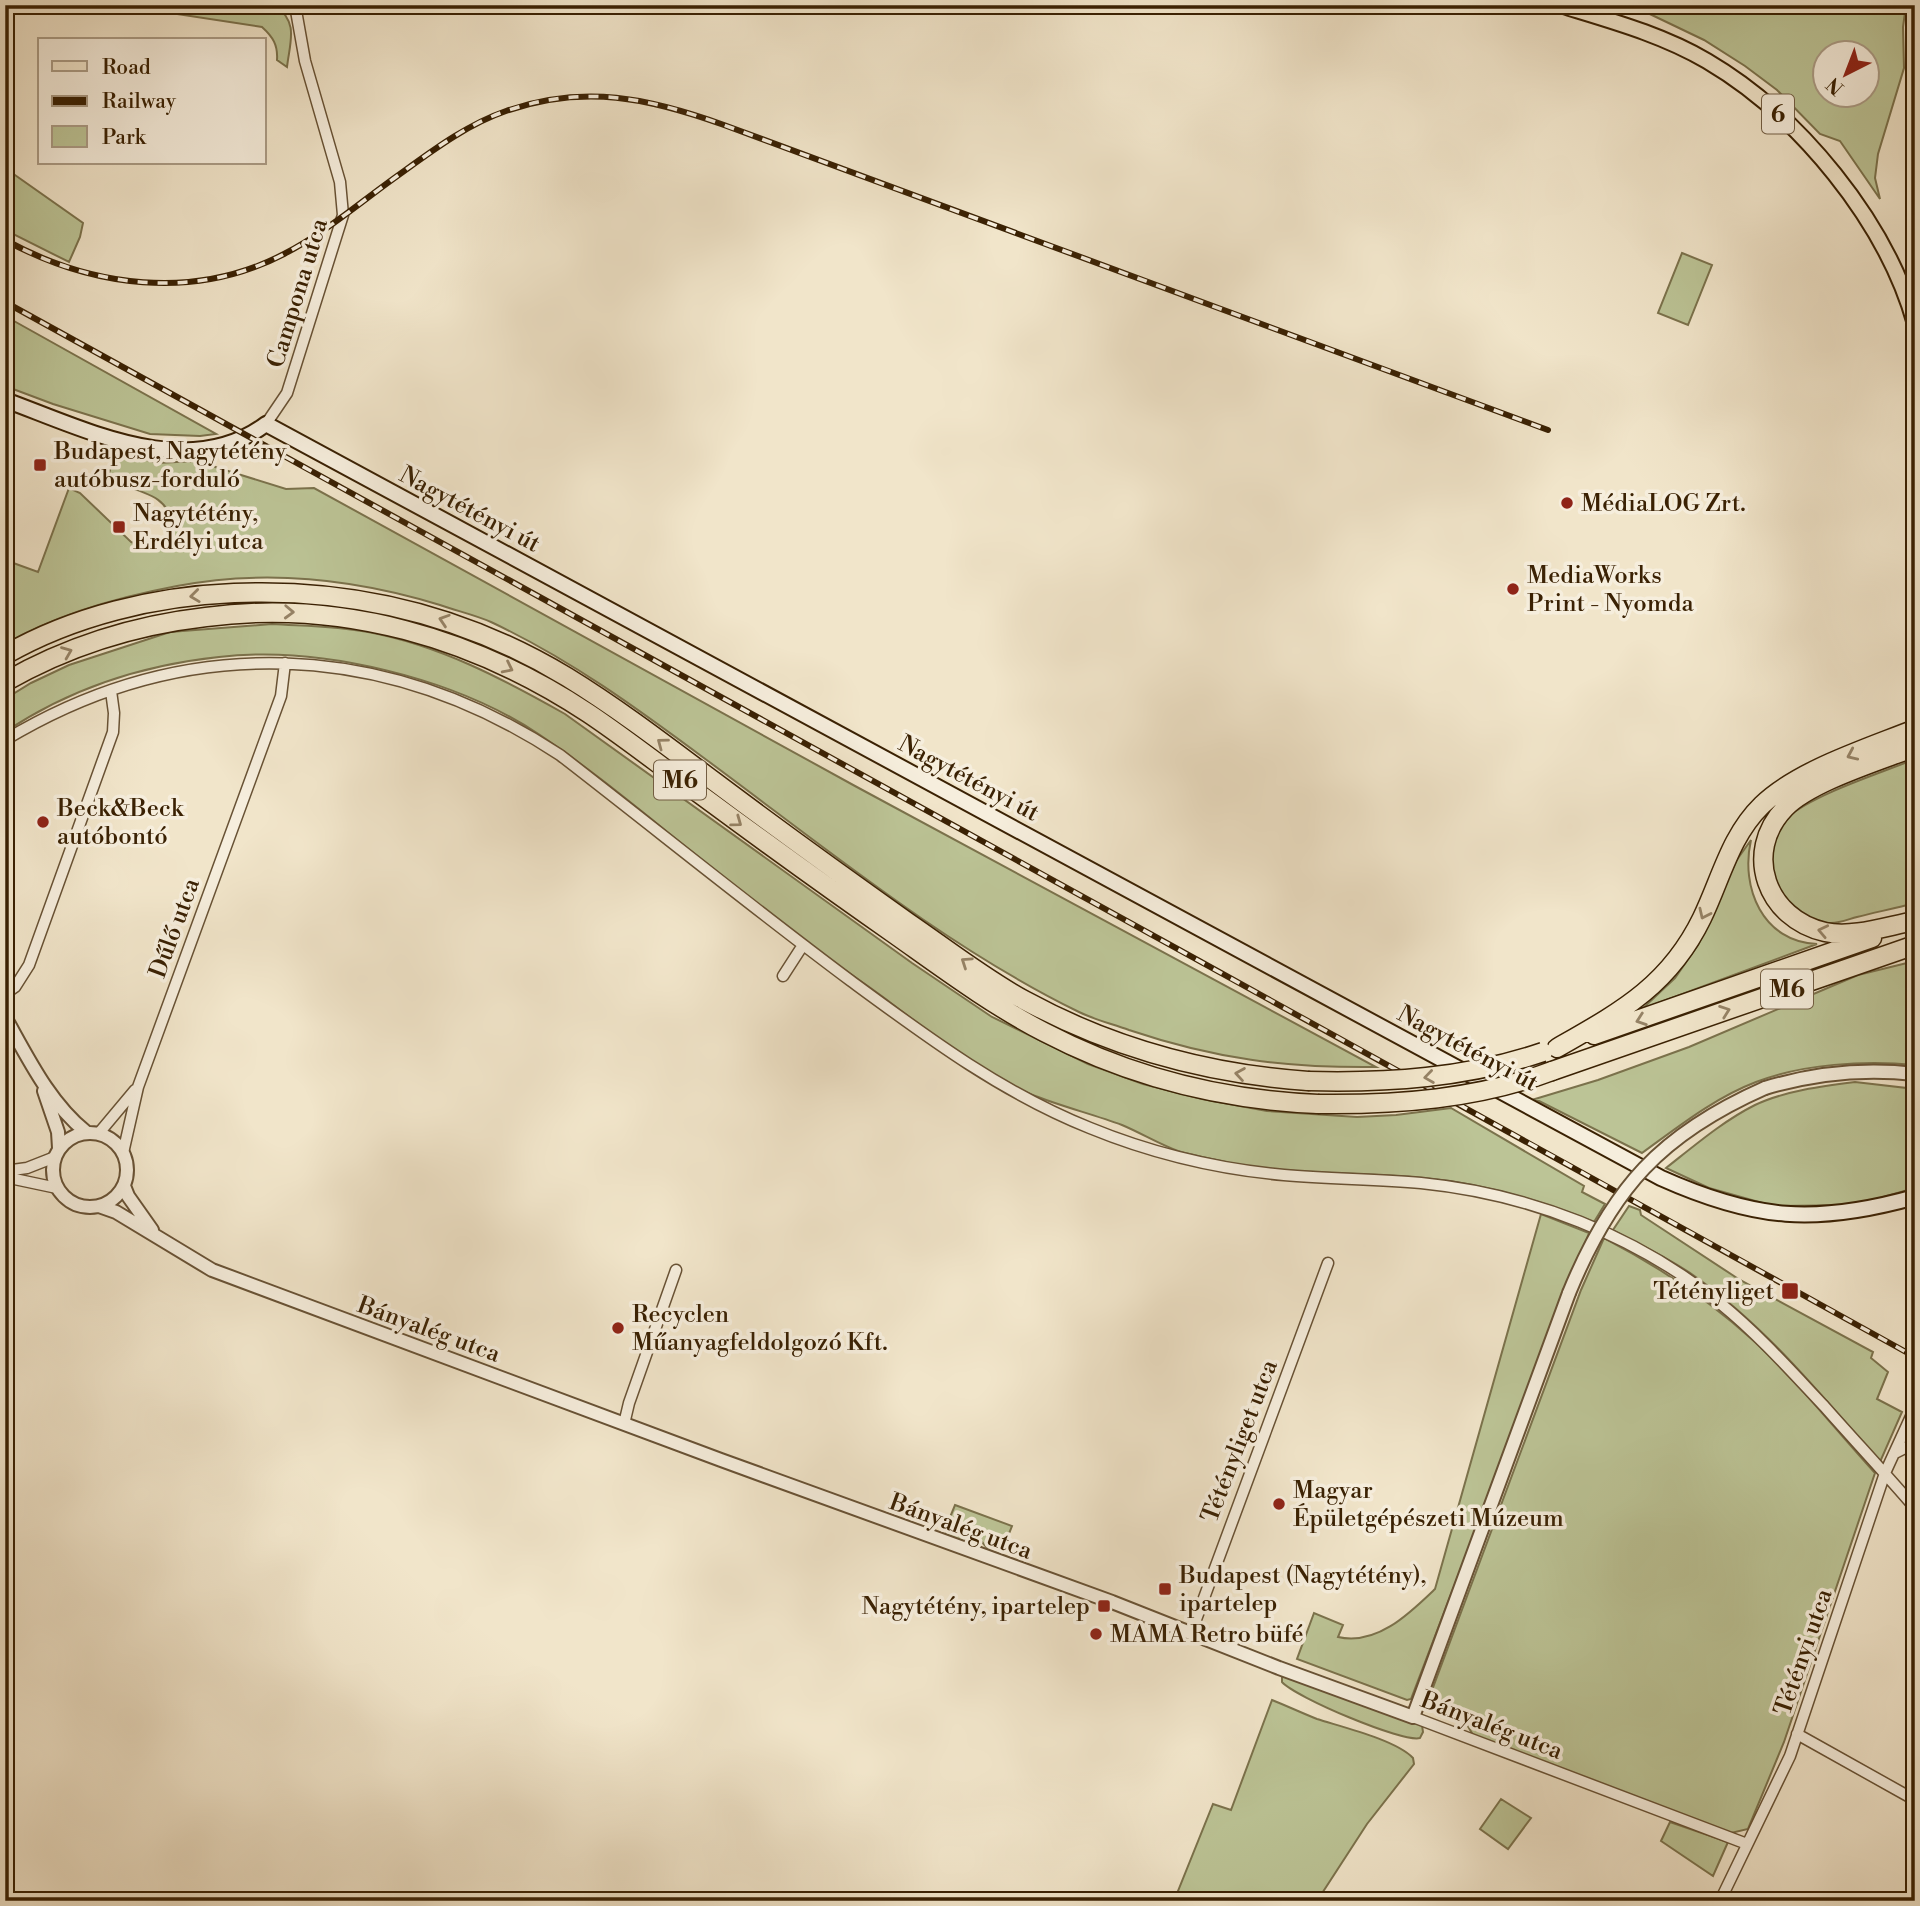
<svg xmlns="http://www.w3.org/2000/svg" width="1920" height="1906" font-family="'Libre Bodoni',serif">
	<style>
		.green { fill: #bcc496; stroke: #7b724c; stroke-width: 2; fill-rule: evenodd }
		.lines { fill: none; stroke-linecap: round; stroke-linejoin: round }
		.minor-casing { stroke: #685235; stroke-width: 13 }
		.tertiary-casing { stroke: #685235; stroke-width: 16 }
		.secondary-casing { stroke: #3a2103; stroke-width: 18 }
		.primary-casing { stroke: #3a2103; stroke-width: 18 }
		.motorway-casing { stroke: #3a2103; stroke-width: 21 }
		.minor { stroke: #f6eedd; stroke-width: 10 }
		.tertiary { stroke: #f6eedd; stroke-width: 12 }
		.secondary { stroke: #f6eedd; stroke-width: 14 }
		.primary { stroke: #f1e5ca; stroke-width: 14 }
		.motorway { stroke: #f1e5ca; stroke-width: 18 }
		.rail-casing { stroke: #3a2103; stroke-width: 6 }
		.rail { stroke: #f6eedd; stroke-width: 3.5; stroke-dasharray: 10; stroke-linecap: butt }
		.tertiary-bridge-casing { stroke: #685235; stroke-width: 16; stroke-linecap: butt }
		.motorway-bridge-casing { stroke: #3a2103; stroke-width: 21; stroke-linecap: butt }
		.tertiary-bridge { stroke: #f6eedd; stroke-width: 12 }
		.motorway-bridge { stroke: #f1e5ca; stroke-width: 18 }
		.oneway { stroke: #968366 }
		.poi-dot { fill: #8f2418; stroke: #f6eedd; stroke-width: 2.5 }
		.labels { text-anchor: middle; stroke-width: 7; stroke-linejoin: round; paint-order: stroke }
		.shield { fill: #f6eedd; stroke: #725e44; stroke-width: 2 }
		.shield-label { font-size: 23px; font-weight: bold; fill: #3a2103 }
		.street-label { font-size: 24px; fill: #3a2103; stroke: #f6eedd }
		.poi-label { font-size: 24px; fill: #3a2103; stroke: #f6eedd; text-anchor: start }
	</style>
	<rect width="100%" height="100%" fill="#f1e5ca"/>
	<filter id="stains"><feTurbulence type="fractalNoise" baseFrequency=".00286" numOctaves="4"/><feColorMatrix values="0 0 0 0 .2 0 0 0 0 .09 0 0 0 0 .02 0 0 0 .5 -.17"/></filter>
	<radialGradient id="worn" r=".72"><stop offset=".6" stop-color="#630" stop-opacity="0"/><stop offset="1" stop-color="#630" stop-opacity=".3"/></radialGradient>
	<path class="green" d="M118,5h157c24,18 15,36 12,62l-10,-7c1,-15 -4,-23 -15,-33z
		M1631,5h275l-3,22 1,41 -26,86 -3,24 5,21 -40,-58 -20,-7 -43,-44 -32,-24 -41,-26zM1868,52v42h-42v-42z
		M5,168l78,55 -3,14 -11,25 -64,-32z
		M1682,253l30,12 -24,60 -30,-12z
		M5,316l211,118 -16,2 -50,-2 -97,-30 -48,-18z
		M115,451l42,12 39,-2 90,28 28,-1 541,298 521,281c-90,1 -161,-8 -247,-37 -16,-6 -34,-10 -50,-18 -133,-65 -252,-163 -371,-251 -70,-52 -138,-102 -217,-139 -16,-7 -34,-11 -51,-17 -85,-26 -175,-36 -263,-19 -58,11 -120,28 -172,58v-84l33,12 31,-84 11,5 51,49c16,6 26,5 37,-9 12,-38 -34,-43 -61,-52z
		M272,624c32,2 64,2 96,8 71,13 135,47 197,82l347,249 80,54 96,47 55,20 59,15 65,12 90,6 39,-2 55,-7 133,78 -2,6 23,12 -11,18c-55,-22 -111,-39 -171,-44 -64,-6 -129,-3 -193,-15 -17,-4 -35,-7 -52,-12 -19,-7 -37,-18 -56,-26 -30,-11 -62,-19 -92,-31 -53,-24 -101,-62 -147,-97 -31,-23 -63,-43 -93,-67 -30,-23 -60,-48 -90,-72 -52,-41 -105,-86 -160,-123 -85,-57 -220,-90 -321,-78 -76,8 -150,32 -214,75v-33l26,-16 38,-18 101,-33z
		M1915,759v144c-19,5 -38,9 -58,14 -8,2 -17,6 -26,6 -50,3 -80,-71 -43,-106 26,-23 93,-44 127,-58z
		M1751,840c-11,48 12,102 66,104l-175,65 33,-31 23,-33 38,-84z
		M1915,961v104c-50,-5 -113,-1 -159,17 -42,16 -78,45 -114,71l-107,-54 63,-19 91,-33 169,-72z
		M1855,1082l60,7v99l-60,17 -82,1 -64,-18 -43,-20c28,-22 57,-47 89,-63 29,-14 68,-19 100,-23z
		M1629,1206l11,4 1,5 99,65 133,72 -2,6 17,14 -11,27 25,13 -22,50c-58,-66 -114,-136 -187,-187 -24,-17 -53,-30 -80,-45z
		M1541,1214l48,19 -178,466 -4,1 -110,-41 17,-46 29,12 -5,12c39,9 72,-24 97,-48z
		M1604,1238c54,28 105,62 151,104 43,40 80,87 120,131l-91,269 -36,87 -17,4 -258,-98 -7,-12 -37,-15 -1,-7 153,-411z
		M955,1505l57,21 -8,20 -17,2 -5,-6 -26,-2 -10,-4v-9z
		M1290,1672l132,53 1,7 -3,6c-17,5 -125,-41 -138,-56v-5z
		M1272,1700c15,6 30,13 45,19 25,8 79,21 96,39l1,6 -47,60 -50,77h-143l39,-97 18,6z
		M1501,1799l30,19 -23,31 -28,-20z
		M1670,1822l58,20 -15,34 -52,-35z"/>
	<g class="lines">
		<g class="minor-casing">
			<path id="minor" d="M266,424l21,-31 56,-178 -3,-33 -35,-121 -10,-56
				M5,740c181,-109 380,-100 555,15 97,75 193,153 291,226 76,56 151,112 239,147 61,25 128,41 194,47 46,4 91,4 137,8 109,11 215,52 300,121 38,31 70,67 103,102 30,34 61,67 91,102
				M783,976l20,-31
				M5,994l10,-7 14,-22 84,-233 1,-19 -3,-22
				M99,1133l36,-43
				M123,1153l15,-66 143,-391 4,-33
				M5,1171l22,-3 28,-11
				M5,1177l52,11
				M624,1424l5,-21 47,-133
				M1895,1453l20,-10
				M1191,1633l137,-370
				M1413,1717l334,127
				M1797,1734l118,66
				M1720,1901l70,-145 95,-283 28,-61"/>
		</g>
		<g class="tertiary-casing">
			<path id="tertiary" d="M5,1017c23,41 44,85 81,115
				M1765,1088c50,-15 98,-20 150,-14
				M44,1091l14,41 1,16
				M53 1170a37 37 0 1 1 74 0a37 37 0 1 1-74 0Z
				M124,1186l4,10 24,34
				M99,1206l17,6 96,58 509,190 391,142 167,66 134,49 156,-424"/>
		</g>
		<g class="secondary-casing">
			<path id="secondary" d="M5,400c80,29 183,83 261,24l1395,754c94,42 154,47 254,19"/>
		</g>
		<g class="primary-casing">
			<path id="primary" d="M1552,5l11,1c49,15 100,29 144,55 92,54 179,160 208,263"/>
		</g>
		<g class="motorway-casing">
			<path id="motorway" d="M5,655c68,-39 151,-59 229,-62 119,-5 232,23 333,84 52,32 100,69 148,105 64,48 129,95 194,141 38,26 75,55 115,77 88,48 184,74 284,81
				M5,682c61,-35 131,-57 201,-65 136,-18 268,21 382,96 39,26 75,55 113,82 65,48 130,95 196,141 48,34 95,69 147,96 86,45 179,68 274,72
				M1915,747c-36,14 -105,35 -130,61 -43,45 -18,111 40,124 28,6 62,-6 90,-11
				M1594,1035l278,-97
				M1557,1048c63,-36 112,-62 145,-130 19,-39 28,-82 60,-113 36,-35 106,-57 153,-76
				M1552,1071l363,-126"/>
		</g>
		<use href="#minor" class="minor"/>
		<use href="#tertiary" class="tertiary"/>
		<use href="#secondary" class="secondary"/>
		<use href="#primary" class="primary"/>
		<use href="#motorway" class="motorway"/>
		<g class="rail-casing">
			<path id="rail" d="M5,240c86,47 189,61 279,14 39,-20 73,-49 109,-75 35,-25 72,-54 113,-68 78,-27 143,-13 218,14l824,305
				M5,302c637,352 1274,702 1910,1055"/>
		</g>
		<use href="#rail" class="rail"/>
		<g class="tertiary-bridge-casing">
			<path id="tertiary-bridge" d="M1569,1293c43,-105 92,-159 196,-205"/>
		</g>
		<g class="motorway-bridge-casing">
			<path id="motorway-bridge" d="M1308,1081c79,2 159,-3 235,-29
				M1318,1104c79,1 160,-5 234,-33"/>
		</g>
		<use href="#tertiary-bridge" class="tertiary-bridge"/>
		<use href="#motorway-bridge" class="motorway-bridge"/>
	</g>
	<defs><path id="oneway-chevron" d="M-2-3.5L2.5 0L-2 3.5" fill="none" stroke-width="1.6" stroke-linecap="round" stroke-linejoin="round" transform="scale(1.75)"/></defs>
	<g class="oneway">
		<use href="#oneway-chevron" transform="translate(195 596) rotate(173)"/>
		<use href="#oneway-chevron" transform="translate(289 612) rotate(2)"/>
		<use href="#oneway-chevron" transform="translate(444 620) rotate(-162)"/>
		<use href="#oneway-chevron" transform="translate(67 652) rotate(-22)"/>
		<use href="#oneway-chevron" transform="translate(508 668) rotate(26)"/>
		<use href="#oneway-chevron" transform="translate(662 743) rotate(-143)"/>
		<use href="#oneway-chevron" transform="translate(1852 755) rotate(156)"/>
		<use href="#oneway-chevron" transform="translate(737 822) rotate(36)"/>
		<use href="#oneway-chevron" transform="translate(1704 914) rotate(115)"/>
		<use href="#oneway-chevron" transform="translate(1823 931) rotate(-168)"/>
		<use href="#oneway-chevron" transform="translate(966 962) rotate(-146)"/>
		<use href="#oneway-chevron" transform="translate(1725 1011) rotate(-20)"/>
		<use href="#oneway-chevron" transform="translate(1641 1020) rotate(161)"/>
		<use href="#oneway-chevron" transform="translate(1240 1074) rotate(-171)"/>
		<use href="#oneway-chevron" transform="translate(1429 1077) rotate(172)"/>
	</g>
	<g class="poi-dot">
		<rect x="33" y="458" width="14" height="14" rx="3.5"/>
		<circle cx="1567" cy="503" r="7"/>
		<rect x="112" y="520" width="14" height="14" rx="3.5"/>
		<circle cx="1513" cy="589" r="7"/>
		<circle cx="43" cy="822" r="7"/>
		<rect x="1781" y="1282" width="18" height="18" rx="3.5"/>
		<circle cx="618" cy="1328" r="7"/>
		<circle cx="1279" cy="1504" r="7"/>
		<rect x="1158" y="1582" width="14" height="14" rx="3.5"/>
		<rect x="1097" y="1599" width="14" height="14" rx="3.5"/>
		<circle cx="1096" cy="1634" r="7"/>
	</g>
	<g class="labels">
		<g class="shield">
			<rect x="1762" y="94.5" width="32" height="39" rx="5"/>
			<rect x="654" y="760.5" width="52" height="39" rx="5"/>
			<rect x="1761" y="969.5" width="52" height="39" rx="5"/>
		</g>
		<g class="shield-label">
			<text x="1778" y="122">6</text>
			<text x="680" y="788">M6</text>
			<text x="1787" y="997">M6</text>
		</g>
		<g class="street-label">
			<text transform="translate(297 293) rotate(-73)" y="8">Campona utca</text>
			<text transform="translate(470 509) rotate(28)" y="8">Nagytétényi út</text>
			<text transform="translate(969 778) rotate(28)" y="8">Nagytétényi út</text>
			<text transform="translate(174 928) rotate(-70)" y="8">Dűlő utca</text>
			<text transform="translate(1468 1048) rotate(28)" y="8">Nagytétényi út</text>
			<text transform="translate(429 1329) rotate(20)" y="8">Bányalég utca</text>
			<text transform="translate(1239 1441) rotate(-69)" y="8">Tétényliget utca</text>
			<text transform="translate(961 1526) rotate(20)" y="8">Bányalég utca</text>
			<text transform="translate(1803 1652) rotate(-71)" y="8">Tétényi utca</text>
			<text transform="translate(1492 1725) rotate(21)" y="8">Bányalég utca</text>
		</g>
		<g class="poi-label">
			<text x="54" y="459">Budapest, Nagytétény<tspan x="54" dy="28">autóbusz-forduló</tspan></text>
			<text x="1581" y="511">MédiaLOG Zrt.</text>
			<text x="133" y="521">Nagytétény,<tspan x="133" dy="28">Erdélyi utca</tspan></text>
			<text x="1527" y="583">MediaWorks<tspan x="1527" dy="28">Print - Nyomda</tspan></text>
			<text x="57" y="816">Beck&amp;Beck<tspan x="57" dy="28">autóbontó</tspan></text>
			<text x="1774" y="1299" text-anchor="end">Tétényliget</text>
			<text x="632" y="1322">Recyclen<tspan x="632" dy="28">Műanyagfeldolgozó Kft.</tspan></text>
			<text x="1293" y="1498">Magyar<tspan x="1293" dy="28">Épületgépészeti Múzeum</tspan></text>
			<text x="1179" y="1583">Budapest (Nagytétény),<tspan x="1179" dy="28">ipartelep</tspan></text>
			<text x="1090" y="1614" text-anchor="end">Nagytétény, ipartelep</text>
			<text x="1110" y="1642">MAMA Retro büfé</text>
		</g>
	</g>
	<rect width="1920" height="1906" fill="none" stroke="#f1e5ca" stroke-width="28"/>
	<rect x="7" y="7" width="1906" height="1892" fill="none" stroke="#3a2103" stroke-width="3.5"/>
	<rect x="14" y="14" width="1892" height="1878" fill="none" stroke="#3a2103" stroke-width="2"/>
	<rect x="38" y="38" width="228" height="126" fill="#f6eedd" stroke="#ab9c86" stroke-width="2"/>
	<rect x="52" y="61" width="35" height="10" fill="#f1e5ca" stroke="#ab9c86" stroke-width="2"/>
	<text x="102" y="74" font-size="21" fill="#3a2103">Road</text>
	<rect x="52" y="96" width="35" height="10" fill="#3a2103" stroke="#ab9c86" stroke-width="2"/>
	<text x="102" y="108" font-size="21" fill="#3a2103">Railway</text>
	<rect x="52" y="126" width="35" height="21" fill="#bcc496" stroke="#ab9c86" stroke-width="2"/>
	<text x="102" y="144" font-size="21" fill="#3a2103">Park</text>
	<g transform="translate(1846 74) rotate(222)"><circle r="33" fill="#f6eedd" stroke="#ab9c86" stroke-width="2"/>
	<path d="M0-5L12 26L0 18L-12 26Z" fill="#8f2418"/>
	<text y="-10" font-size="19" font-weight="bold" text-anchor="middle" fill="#3a2103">N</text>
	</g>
	<rect width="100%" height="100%" filter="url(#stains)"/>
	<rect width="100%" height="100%" fill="url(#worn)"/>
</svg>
